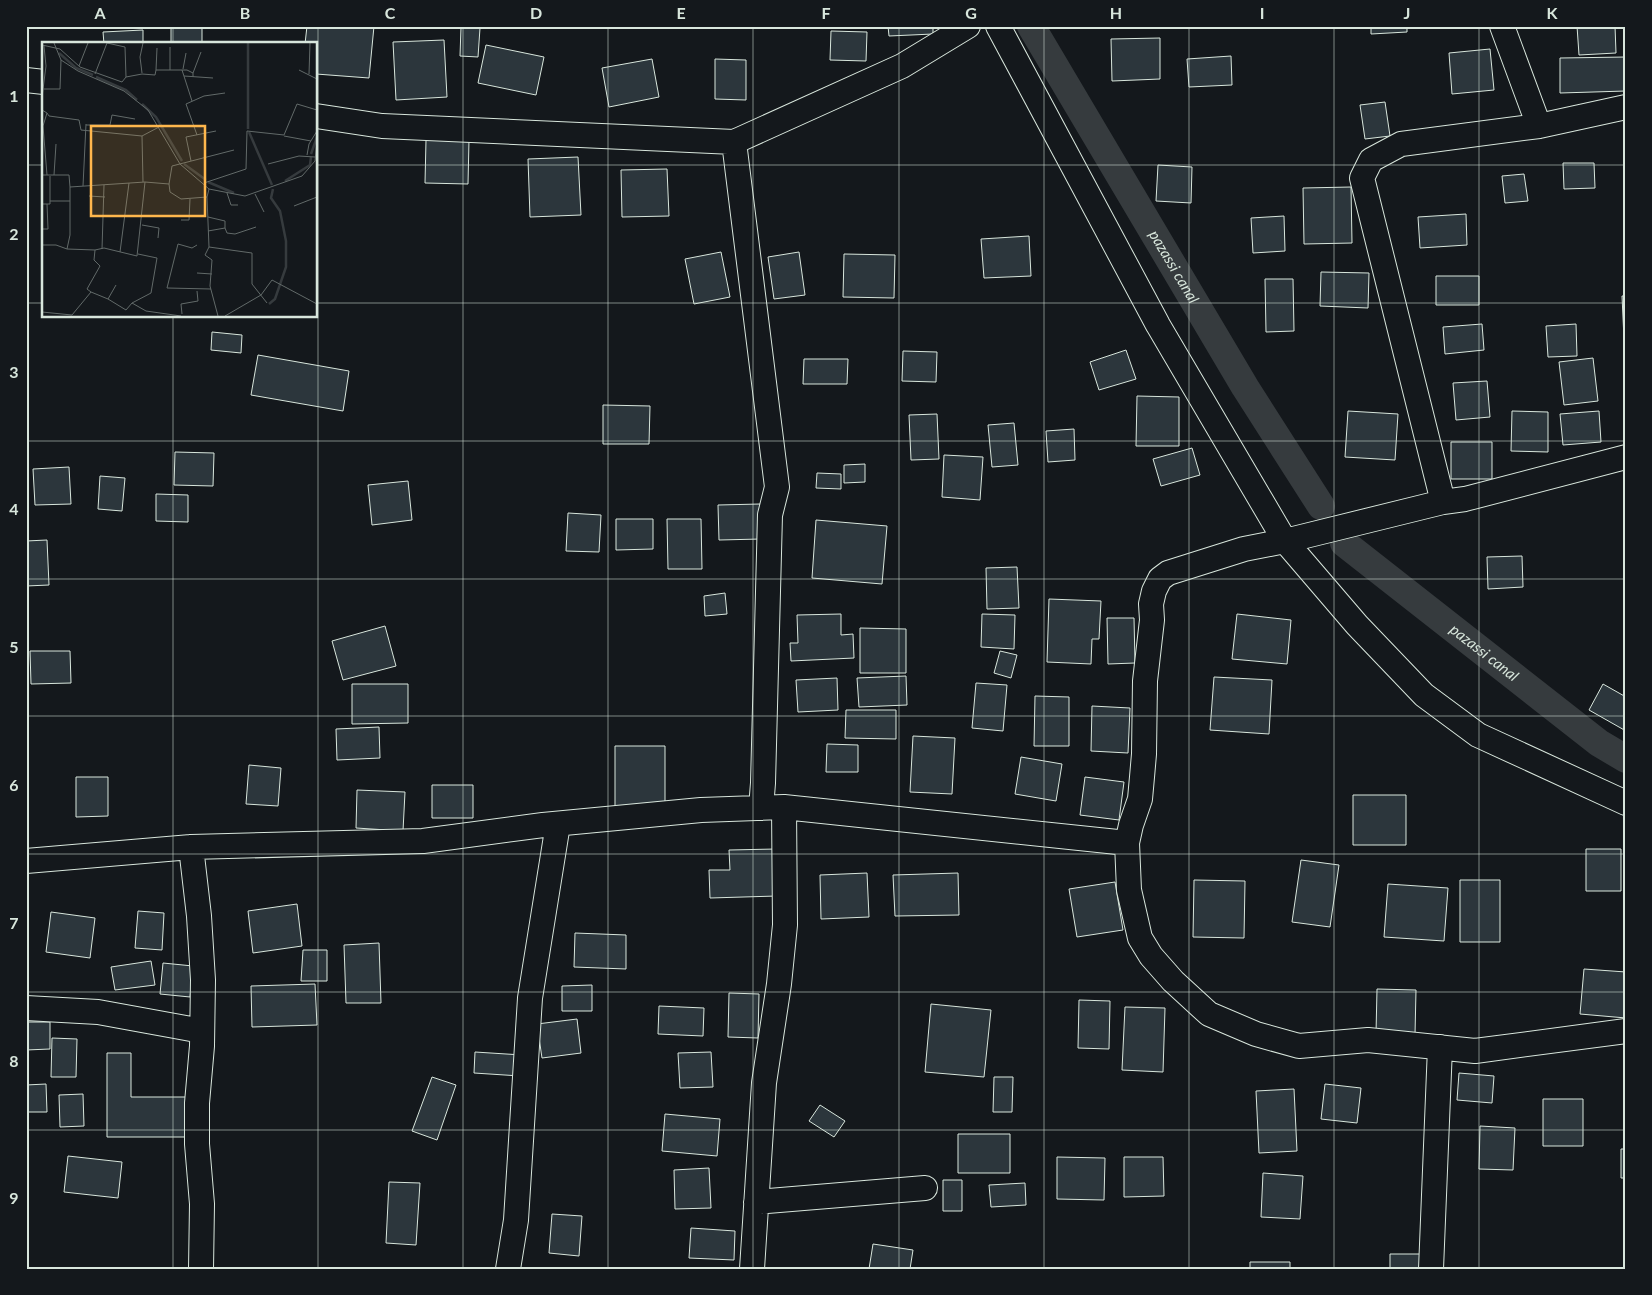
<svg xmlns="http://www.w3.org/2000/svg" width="1652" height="1295" font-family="Lato,sans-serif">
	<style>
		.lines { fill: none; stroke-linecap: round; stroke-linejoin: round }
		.canal { stroke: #363b3e; stroke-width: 28 }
		.building { fill: #2c363c; stroke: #d8e6dc }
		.street-casing { stroke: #d8e6dc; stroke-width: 26 }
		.street { stroke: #14181c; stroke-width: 24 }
		.grid { fill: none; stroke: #d8e6dc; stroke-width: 1; stroke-opacity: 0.55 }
		.labels { text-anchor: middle; stroke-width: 4; stroke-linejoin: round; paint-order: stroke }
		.water-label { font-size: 15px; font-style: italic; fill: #d8e6dc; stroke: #14181c }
		.inset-river { fill: none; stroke: #363b3e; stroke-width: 2.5 }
		.inset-road { fill: none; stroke: #626a69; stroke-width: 1 }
		.view { fill: #ffb74d; fill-opacity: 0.15; stroke: #ffb74d; stroke-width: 2.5 }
		.inset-edge { fill: none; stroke: #d8e6dc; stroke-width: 2.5 }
		.neatline { fill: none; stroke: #d8e6dc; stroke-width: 2 }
		.grid-label { font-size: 16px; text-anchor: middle; font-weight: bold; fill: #d8e6dc }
	</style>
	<rect width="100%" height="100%" fill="#14181c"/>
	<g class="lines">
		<g class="canal">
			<path id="s1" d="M1031,26l214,361 76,119"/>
			<path id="s2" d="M1344,543l255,200 27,16"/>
		</g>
	</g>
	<path class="building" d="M171,26h31v18h-31z
		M307,26h67l-5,52 -53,-4v-30h-11z
		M888,26h45v8l-44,2z
		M1371,26h36v6l-36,2z
		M1577,26h38l1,27 -37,2z
		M461,27l19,1 -2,29 -18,-1z
		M143,30v14h-39l-1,-12z
		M831,31l36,1 -1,29 -36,-1z
		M1160,38v41l-48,2 -1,-42z
		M444,40l3,57 -51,3 -3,-58z
		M486,45l58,12 -8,38 -58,-12z
		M1490,49l4,41 -42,4 -3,-41z
		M1231,56l1,29 -43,2 -2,-28z
		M1626,57v34l-66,2v-35z
		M652,59l7,38 -50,10 -7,-39z
		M715,59l31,1v40l-31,-1z
		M1385,102l5,34 -25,3 -5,-34z
		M426,140h43l-1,44 -43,-1z
		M578,157l3,58 -51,2 -2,-58z
		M1563,163h31l1,25 -31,1z
		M1158,165l34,2 -1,36 -35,-2z
		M667,169l2,47 -47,1 -1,-47z
		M1524,174l4,27 -23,2 -3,-27z
		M1351,187l1,56 -48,1 -1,-56z
		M1466,214l1,31 -47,3 -2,-31z
		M1284,216l1,35 -32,2 -2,-35z
		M1029,236l2,40 -47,2 -3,-39z
		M721,252l9,45 -36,7 -9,-45z
		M799,252l6,43 -31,4 -6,-42z
		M844,254l51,1 -1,43 -51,-1z
		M1321,272l48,1 -1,35 -48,-2z
		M1436,276h43v29h-43z
		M1265,279h28l1,52 -28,1z
		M1622,296h4v43h-2z
		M1482,324l2,26 -39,4 -2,-27z
		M1576,324l1,32 -29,1 -2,-31z
		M212,332l30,3 -1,18 -30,-3z
		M1126,350l10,29 -37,11 -9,-28z
		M903,351l34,1 -1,30 -34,-1z
		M258,355l91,16 -6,40 -92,-16z
		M1593,358l5,43 -34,4 -5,-43z
		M804,359h44l-1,25h-44z
		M1487,381l3,36 -34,3 -3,-37z
		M1137,396l42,1v49h-43z
		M603,405l47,1 -1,38h-46z
		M1348,411l50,3 -3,46 -50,-3z
		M1512,411l36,1v40l-37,-1z
		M1599,411l2,31 -38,3 -3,-31z
		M937,414l2,45 -28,1 -2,-45z
		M1014,423l4,42 -26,2 -4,-42z
		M1074,429l1,31 -27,2 -2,-31z
		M1451,442h41v37h-41z
		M1192,448l8,27 -39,11 -8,-27z
		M175,452l39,1 -1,33 -39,-1z
		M944,455l39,2 -3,43 -38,-3z
		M865,464v18l-21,1v-18z
		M69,467l2,37 -36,1 -2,-36z
		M817,473l24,1v15l-25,-1z
		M100,476l25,2 -3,33 -24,-2z
		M408,481l4,39 -40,5 -4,-40z
		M156,494l32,1v27l-32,-1z
		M760,504l1,35 -42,1 -1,-35z
		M568,513l33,2 -2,37 -33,-1z
		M616,519h37v30l-37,1z
		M667,519h34l1,50h-34z
		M816,520l71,6 -5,58 -70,-6z
		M47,540l2,45 -23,1v-45z
		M1522,556l1,31 -35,2 -1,-32z
		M1017,567l2,41 -32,1 -1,-41z
		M725,593l2,21 -22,2 -1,-20z
		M1049,599l52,2 -2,38h-7l-1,25 -44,-2z
		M841,614v21l12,-1 1,24 -63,3 -1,-18h8l-1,-28z
		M982,614l33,1 -1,34 -33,-2z
		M1237,614l54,6 -4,44 -55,-5z
		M1107,618h27l1,45 -27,1z
		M385,626l11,40 -53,14 -11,-39z
		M860,628l46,1v44h-46z
		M30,651h40l1,32 -40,1z
		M1000,651l17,4 -6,23 -17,-5z
		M906,676l1,29 -48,2 -2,-29z
		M1214,677l58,3 -3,54 -59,-4z
		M837,678l1,32 -40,2 -2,-32z
		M976,683l31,2 -4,46 -31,-3z
		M352,684h56v39l-56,1z
		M1603,684l23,13v34l-37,-21z
		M1035,696l34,1v49h-35z
		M1092,706l38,2 -2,45 -37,-2z
		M846,710h50v29l-51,-1z
		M379,727l1,31 -43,2 -1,-31z
		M913,736l42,2 -3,56 -42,-2z
		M827,744l31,1v27h-32z
		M615,746h50v63h-50z
		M1021,757l41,7 -6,37 -41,-7z
		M249,765l32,3 -3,38 -32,-2z
		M76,777h32v39l-32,1z
		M1085,777l39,5 -5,38 -39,-5z
		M432,785h41v33h-41z
		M357,790l48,2 -2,39 -47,-3z
		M1353,795h53v50h-53z
		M776,849l1,47 -67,2 -1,-28h21l-1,-20z
		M1586,849h35v42h-35z
		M1301,860l38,5 -9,62 -38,-5z
		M867,873l2,44 -48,2 -1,-44z
		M958,873l1,42 -64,1 -2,-41z
		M1194,880l51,1 -1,57 -51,-1z
		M1460,880h40v62h-40z
		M1115,882l8,48 -46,7 -8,-48z
		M1388,884l60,4 -4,53 -60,-4z
		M297,904l5,42 -49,7 -5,-42z
		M138,911l26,2 -2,37 -27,-2z
		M51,912l44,6 -5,40 -44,-6z
		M575,933l51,2v34l-52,-2z
		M379,943l2,60h-35l-2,-58z
		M303,950h24v31h-26z
		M151,961l4,24 -40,5 -4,-23z
		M163,963l30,3 -3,31 -30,-3z
		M1584,969l42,3v46l-46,-4z
		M315,984l2,41 -65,2 -1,-41z
		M592,985v26h-30v-25z
		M1377,989l39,1 -1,45 -39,-1z
		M729,993l30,1 -1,44 -30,-1z
		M1079,1000l31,1 -1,48 -31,-1z
		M931,1004l60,6 -7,67 -59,-5z
		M659,1006l45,2 -1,28 -45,-2z
		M1125,1007l40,1 -2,64 -41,-2z
		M577,1019l4,34 -39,5 -5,-34z
		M26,1022h24v27l-24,1z
		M52,1038l25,1 -1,38h-25z
		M475,1052l47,3 -2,21 -46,-3z
		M711,1052l2,35 -33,1 -2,-35z
		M107,1053h24v44h58v40h-82z
		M1459,1073l35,3 -2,27 -35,-3z
		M432,1077l24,8 -19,55 -25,-9z
		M994,1077h19l-1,35h-19z
		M46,1084l1,28h-21v-27z
		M1325,1084l36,4 -4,35 -36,-4z
		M1294,1089l3,62 -38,2 -3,-62z
		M83,1094l1,32 -24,1 -1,-32z
		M1543,1099h40v47h-40z
		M820,1105l25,16 -11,16 -25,-16z
		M665,1114l55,5 -3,37 -55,-5z
		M1480,1126l35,2 -2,42 -34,-1z
		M958,1134h52v39h-52z
		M1621,1149h5v29h-5z
		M68,1156l54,6 -4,36 -54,-6z
		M1057,1157l48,1 -1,42 -47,-1z
		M1124,1157h39l1,39 -40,1z
		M709,1168l2,40 -36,1 -1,-39z
		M1263,1173l40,3 -3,43 -39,-2z
		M943,1180h19v31h-19z
		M389,1182l31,1 -4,62 -30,-2z
		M1025,1183l1,22 -35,2 -2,-22z
		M552,1214l30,2 -3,40 -30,-3z
		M691,1228l44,3 -1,29 -45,-2z
		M873,1244l40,6 -3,19h-41z
		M1390,1254h32v15h-32z
		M1250,1262h40v7h-40z"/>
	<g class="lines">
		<g class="street-casing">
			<path id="street" d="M998,26l160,299 127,216 72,84 67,70 54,40 148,68
				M1502,26l37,100
				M26,80l18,2
				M316,116l66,10 352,16 43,345 -7,28 -7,268 -2,25
				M734,142l168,-76 66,-40
				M1443,502l-81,-324 9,-18 30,-16 138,-18 87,-19
				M1127,843l4,-18 9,-26 2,-22 2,-23 1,-73 7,-61 -1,-16 3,-13 6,-12 8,-6 76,-24 41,-8 158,-39 22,-3 161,-42
				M191,847l8,69 4,64 -1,66 -5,57v41l5,60 -1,65
				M26,861l165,-14 232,-6 120,-16 158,-15 83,-3 343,36 2,47 11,48 11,18 22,25 36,33 47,20 43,12 69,-6 107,11 151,-20
				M26,1008l72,4 104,19
				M756,1202l169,-14
				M508,1269l8,-49 14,-222 28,-174
				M752,1269l12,-186 15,-99 6,-59 -1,-118
				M1431,1269l9,-222"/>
		</g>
		<use href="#street" class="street"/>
	</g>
	<path class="grid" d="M173,26v18M318,26v1243M463,26v1243M608,26v1243M753,26v1243M899,26v1243M1044,26v1243M1189,26v1243M1334,26v1243M1479,26v1243M26,165h18M316,165h1310M26,303h18M316,303h1310M173,316v953M26,441h1600M26,579h1600M26,716h1600M26,854h1600M26,992h1600M26,1130h1600"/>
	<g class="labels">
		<g class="water-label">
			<text dy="5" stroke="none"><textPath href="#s1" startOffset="280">pazassi canal</textPath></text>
			<text dy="5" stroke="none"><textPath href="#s2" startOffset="178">pazassi canal</textPath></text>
		</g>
	</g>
	<g transform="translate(42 42)">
		<rect width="275" height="275" fill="#14181c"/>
		<path class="inset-river" d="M17,11l17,15 17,7M54,35l30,13 11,10M100,62l14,13 26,44M206,87v-86M207,90l23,53M269,112l6,-17M142,122l22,16M243,139l25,-16 1,-8M166,140l26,11M227,262l6,-5 11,-32v-26l-6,-30 -9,-13 2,-9"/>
		<path class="inset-road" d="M12,1l7,17 17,11 46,20 24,19 32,54 29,25 -2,8M65,1l18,4 1,30M0,3l18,4 20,18 42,15 4,-5 16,-3 13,1 1,-5h31l6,3v4M128,5v23M37,24l9,-23M141,27l3,-16M114,28l1,-22M140,28l10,31M257,28l18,9M100,31l-2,-16 3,-14M151,31l8,-21M53,32l12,-31M267,32l1,-31M142,34l29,2M2,47h16l1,-29M0,55l4,-31 -2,-20M0,68l5,3 -4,13M5,71l2,3 30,4 2,10 61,6 1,46M44,83h24l2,-10 23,4M1,84l4,49M155,93l-11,-31 18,-8 21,-3M100,94l17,-9M242,94l27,5M265,113l2,-11 8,-13M149,119l-5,-24 30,-6M226,122l31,-8 16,1M0,133h27l1,12 75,-5 24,2 1,8 11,7 26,-2 2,50 43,6v31l15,19M12,133l2,-31M162,141l42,-14 1,-38 37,4 13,-31 20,6M127,142l3,-18 62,-16M41,144l3,-62M167,147l36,7 57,-20 13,-15 2,-20M185,151l4,12h7M213,152l9,18M47,154l16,1M8,159h20M0,162h8v-28M252,164l23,-9M166,175l17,4v7M139,178h8l1,-21M100,183l17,3 -1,10M0,187h6l-1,-25M166,189l17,-3 2,5 8,1 21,-7M0,203h14l11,4 3,-14v-48M155,203l-5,3 -14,-4 -11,44 44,1M167,205l-4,8 7,5 -2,26 8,30M25,207l28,1M60,207l2,-64M78,210l9,-69M155,231l15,1M49,250l17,7 8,-14M66,257l18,11 6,-7 19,-10 6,-35 -19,-4M90,261l14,8 35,5M0,270l30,3M140,272l-1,-10 17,-3 -1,-10M30,273l19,-23 -4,-3 13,-23 -6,-6 1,-10 9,-2 33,8 8,-74M183,274l36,-21 11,-15 45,24"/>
		<path class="view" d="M49,84h114v90h-114z"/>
		<rect width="275" height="275" class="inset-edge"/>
	</g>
	<rect width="1652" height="1295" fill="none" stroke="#14181c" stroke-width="55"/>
	<rect x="28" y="28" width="1596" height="1240" class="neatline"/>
	<g class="grid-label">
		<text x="100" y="19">A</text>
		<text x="245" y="19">B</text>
		<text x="390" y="19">C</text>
		<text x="536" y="19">D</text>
		<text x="681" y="19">E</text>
		<text x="826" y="19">F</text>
		<text x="971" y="19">G</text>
		<text x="1116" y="19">H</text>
		<text x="1262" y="19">I</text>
		<text x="1407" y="19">J</text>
		<text x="1552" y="19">K</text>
		<text x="14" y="102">1</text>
		<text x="14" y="240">2</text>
		<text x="14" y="378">3</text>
		<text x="14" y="515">4</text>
		<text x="14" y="653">5</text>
		<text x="14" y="791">6</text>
		<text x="14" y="929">7</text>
		<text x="14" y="1067">8</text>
		<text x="14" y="1204">9</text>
	</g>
</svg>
